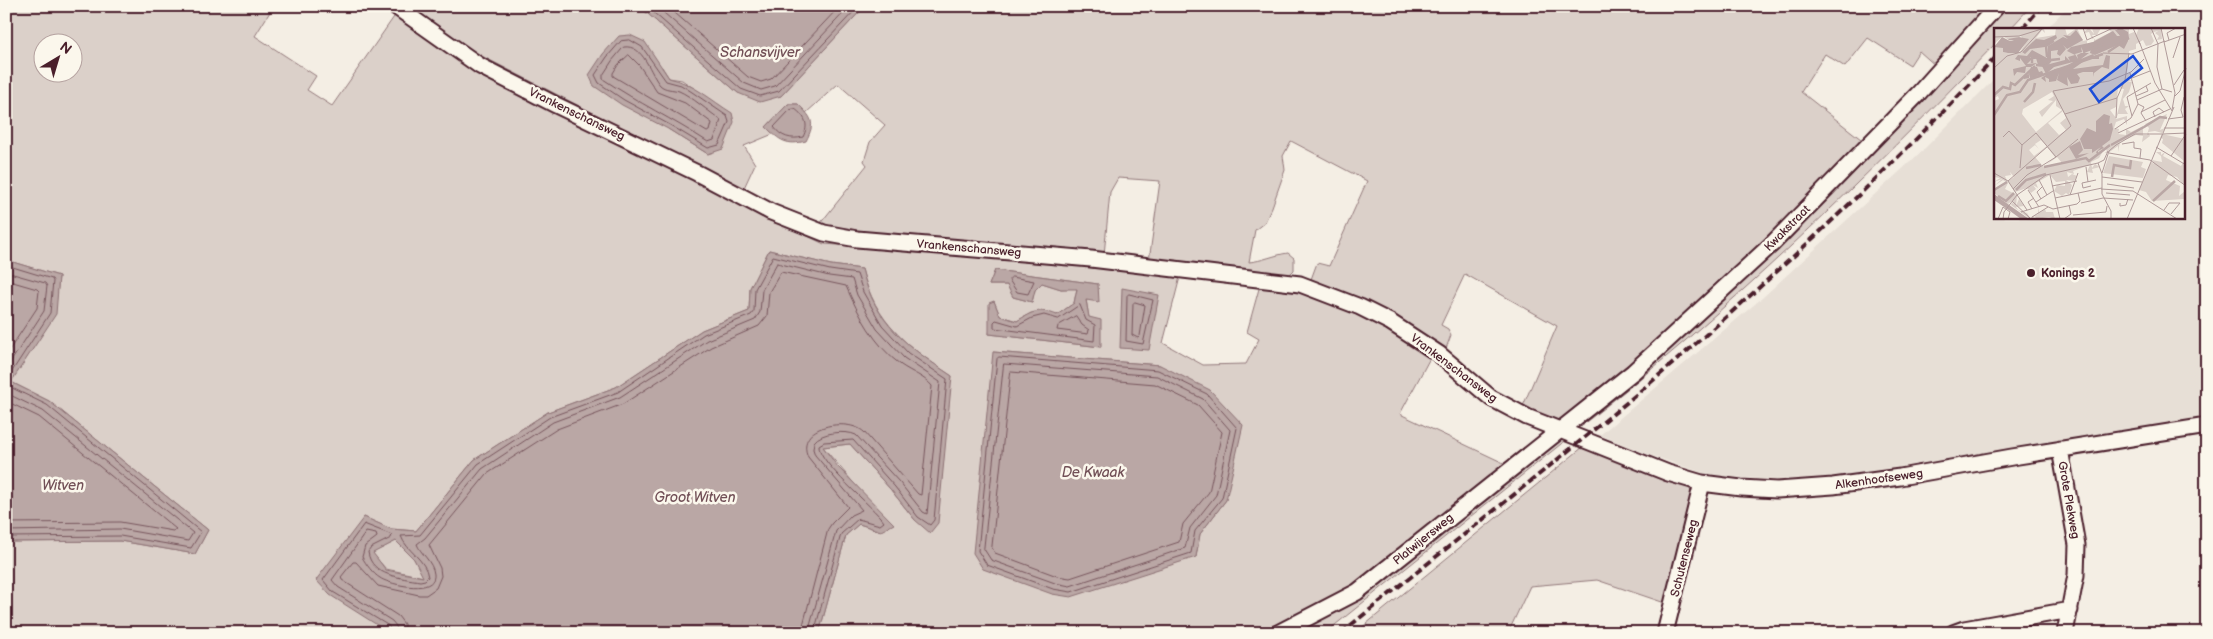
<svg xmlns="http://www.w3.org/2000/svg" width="2213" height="639" font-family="'Balsamiq Sans',sans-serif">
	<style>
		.built { fill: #e7dfd6 }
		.green { fill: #dbd0c9; stroke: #92787a; fill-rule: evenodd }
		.water { fill: #baa7a5; stroke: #8d7174; fill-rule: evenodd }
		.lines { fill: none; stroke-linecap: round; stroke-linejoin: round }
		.shore { stroke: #77555c; stroke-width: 1 }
		.minor-casing { stroke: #4a1f2b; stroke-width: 19 }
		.minor { stroke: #fbf7ec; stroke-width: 15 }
		.rail { stroke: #4a1f2b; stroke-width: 4; stroke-dasharray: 8 4; stroke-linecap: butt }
		.poi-dot { fill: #4a1f2b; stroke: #fbf7ec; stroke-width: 2 }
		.labels { text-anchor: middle; stroke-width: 5; stroke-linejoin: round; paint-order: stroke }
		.street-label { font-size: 12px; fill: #4a1f2b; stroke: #fbf7ec }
		.poi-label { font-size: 12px; font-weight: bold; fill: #4a1f2b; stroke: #fbf7ec; text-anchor: start }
		.water-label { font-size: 14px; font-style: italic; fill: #714f56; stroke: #fbf7ec }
		.inset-river { fill: none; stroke: #baa7a5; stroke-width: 2.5 }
		.inset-road { fill: none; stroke: #b09b9a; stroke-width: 1 }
		.view { fill: #1d4ed8; fill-opacity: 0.15; stroke: #1d4ed8; stroke-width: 2.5 }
		.inset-edge { fill: none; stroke: #4a1f2b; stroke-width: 2.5 }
	</style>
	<rect width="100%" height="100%" fill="#f4eee4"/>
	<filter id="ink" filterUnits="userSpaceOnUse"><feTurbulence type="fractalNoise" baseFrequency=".02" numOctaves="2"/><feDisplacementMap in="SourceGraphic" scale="10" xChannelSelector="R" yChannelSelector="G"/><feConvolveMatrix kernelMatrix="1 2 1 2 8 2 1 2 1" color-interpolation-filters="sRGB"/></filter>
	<g filter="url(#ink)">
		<path class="built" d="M2068,6h134l5,5v407l-365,58 -67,4 -63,-4 -68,-23 -44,-18 162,-137 160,-147 73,-73 1,140h188v-189h-138z"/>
		<path class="green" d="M6,6h270l-3,1 -18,29 61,40 -9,14 25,16 64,-92 146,91 282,139 273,20 83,13 -17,66 40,22 43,-1 13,-25 -12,-7 13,-47 36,3 48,18 41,20 46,30 -31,58 108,51 -128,103 -52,35 -63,30h-446l27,-98 13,-11 22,7 -18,-37 -40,-47 27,-3 41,46 24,30 37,-144c-45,-30 -76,-52 -90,-107l-31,-4 -62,-15 -19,38 -1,23 -47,19 -86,57 -68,25 -74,48 -58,71 -25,-2 -27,-12 21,113 9,3h-388v-91l114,-1 75,13 13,-24 -159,-129 -38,-19 44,-68 4,-38 -53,-16zM42,42h30v30h-30zM995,270l103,14 -12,15 3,19 12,29 -112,-13 5,-33 6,15 17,5 14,-8 26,2 17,-12 3,-15 -16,1 -19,-6 -7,7 -3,12 -19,-5 -6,-12h-18zM993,352l167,13 66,135 -26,34 -4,23z
			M405,6h234l99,87 43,3 84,-90h1127l-55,61 -18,-16 -9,14 -42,-27 -23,29 -20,-13 -24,38 65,51 -69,69 -168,156 -67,52 -7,2 -32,-16 34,-80 -92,-52 -24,51 7,4 3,6 -6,16 -135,-69 7,-19 12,3 38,-85 -76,-40 -8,15 2,14 -13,37 -7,15 -10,8 -6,32c13,-1 25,-7 39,-9l6,5v12l-5,5 -140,-14 11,-80 -42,-3 -8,14 -6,63 -271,-25 -14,-5 48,-60 -3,-4 6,-19 15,-17 -47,-41 -32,29 -8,-9h-10l-22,23 7,7 -29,12 11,18 -12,26 -273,-140zM662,67l7,11 13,2 24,17 2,57 -40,-25z
			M2005,6h26l-21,23h-14l-1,15c-131,136 -268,269 -418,385l-4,-3 258,-233z
			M1562,438l4,2 -241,193h-15l-5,-8z
			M1583,447l106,41 3,5 -27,110 -68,-23 -67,6 -22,47h-153z
			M396,541l18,18 10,18 -38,-8 -14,-16z"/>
		<path class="water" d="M639,6h226l-84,90 -21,6 -22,-9z
			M630,35l15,7 24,36c24,5 42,22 63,35l2,9 -11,27 -15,5 -40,-25 -46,-24 -28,-19 -5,-11 14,-21 16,-18z
			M788,104h10c14,14 18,18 8,37 -19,5 -26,0 -40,-14z
			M769,250l62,15 31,4c13,55 45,77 90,107l-14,147 -8,10 -15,-13 -24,-30 -41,-46 -27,3 15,20 56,57 -13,7 -22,-7 -13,11 -27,98h-425l-9,-3 -55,-35 -14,-15 48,-63 27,12 25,2 58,-71 74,-48 68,-25 86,-57 47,-19 1,-23zM396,541l18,18 9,18 -37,-7 -13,-17z
			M6,260l53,16 -3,38 -45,68 38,19 159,129 -13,24 -75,-13 -114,1z
			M995,270l103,14 1,18 -13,-2 3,17 12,3v27l-112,-13v-31l5,-2 6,15 17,5c16,-10 22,-13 40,-6l17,-12 3,-14h-16l-19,-6 -7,7 -3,12 -19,-5 -6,-12h-18z
			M1122,288l37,7 -10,55 -29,-2z
			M993,352l167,13 50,25 33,35 -17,75 -26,34 -4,23 -125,40 -19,-3 -69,-25 -10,-16z"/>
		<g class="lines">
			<path class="shore" d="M646,6l95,83 19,7 19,-5 80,-85
				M656,6l88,77 17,7 14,-4 75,-80
				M667,6l81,71 13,5 10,-3 69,-73
				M630,40l12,7 24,34 15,4 11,7 35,24 2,6 -10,23 -11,3 -38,-23 -46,-25 -25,-17 -4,-8 12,-18 14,-16z
				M624,47c20,-3 26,27 36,38 5,5 13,4 19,6 12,5 30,21 42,29l-7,20 -6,2c-34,-22 -71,-40 -105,-63v-4l9,-14z
				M629,55l10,10 18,27 28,11 27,20 -2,8 -3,1 -94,-56v-3l5,-8z
				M795,109c11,8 14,16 8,28 -12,3 -22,0 -29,-10l16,-17z
				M6,265l46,14 1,2 -3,32 -43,66 1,7 39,19 154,127 -10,16 -71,-12 -114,1
				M6,272l39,11 2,3 -3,25 -38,58
				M1012,277l22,4 -6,13 -11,-2 -8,-12z
				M6,280l31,9 2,2 -2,17 -31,47
				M1129,294l24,6 -10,44 -17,-3 1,-45z
				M1135,302l10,3 -5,31 -2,2 -6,-3 1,-31z
				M1080,305l6,15 9,5 -1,16 -100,-13v-6l2,-2 21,6 15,-8 12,-3 14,4z
				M1076,316l6,9 7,5 -1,4 -31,-4 1,-4z
				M999,357l159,13 49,24 30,34 -15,70 -27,33 -4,22 -120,39 -18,-3 -66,-24 -9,-14 19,-192z
				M1004,364l153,12 46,23 27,31 -14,65 -26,33 -5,20 -115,38 -15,-3 -64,-23 -7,-11z
				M1011,372l144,12 43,21 24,27 -13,60 -26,32 -4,18 -109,36 -13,-2 -62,-23 -3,-5z
				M6,393l37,18 150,122 -5,8 -68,-12 -114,2
				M6,401l33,16 137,112 -3,2 -53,-9 -114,1
				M391,633l-2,-7 -56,-34 -10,-12 41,-56 28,11 -1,3 -20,10 -3,4c3,24 34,26 52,29l5,-1 3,-3c-2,-18 -22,-26 -27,-41l19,-1 58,-71 72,-47 68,-25 86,-58 47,-19 3,-4 1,-22 18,-33 57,14 27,4 6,18 19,33 26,28 39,26 -13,141 -4,5 -12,-8 -23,-30 -42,-47 -29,2 -5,3c-2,17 55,62 65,77l-4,3 -22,-6 -17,15 -27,99
				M398,633l-2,-7 -4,-5 -54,-34 -6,-7 34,-48 10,2 1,3 -12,9 -3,11c4,7 11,17 18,21 8,6 56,18 54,-4 -1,-12 -14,-21 -17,-30l8,-6 57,-69 71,-47 67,-25 87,-57 48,-20 5,-8 2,-22 15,-27 52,13 23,3 5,16 20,34 27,29 36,24 -13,132 -4,-2 -23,-29 -44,-48c-10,-5 -35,-3 -42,7l-1,7 2,6 47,55 -11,5 -15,16 -28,102
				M405,633l-1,-9 -6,-8 -56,-36 -1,-3 12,-15h3l22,24 41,9h7l10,-7 5,-12 -1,-8 -11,-23 58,-71 70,-45 66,-25 88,-57 48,-21 8,-10 2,-24 12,-20 65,14c12,28 29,60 55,79 10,7 24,12 31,21l-11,109 -3,-1 -54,-62c-16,-15 -70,-7 -56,25l40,50 -16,16 -4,6 -27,104"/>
			<g class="minor-casing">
				<path id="minor" d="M395,6l85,60 76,39 141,68 74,39 53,21 33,6 234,20 209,25 60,23 30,15 49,32 52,44 36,19 141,56 34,10 39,5 36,2 56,-4 67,-9 112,-20 195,-31
					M2060,449l17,96 -1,30 -11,58
					M1278,633l79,-41 276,-220 139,-128 146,-150 79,-88
					M1665,633l37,-150
					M1953,633l11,-4 106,-19"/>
			</g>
			<use href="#minor" class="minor"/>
			<path class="rail" d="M2022,29l20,-23
				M1341,633c110,-89 223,-176 330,-268 113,-97 222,-199 325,-308"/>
		</g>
	</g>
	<circle class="poi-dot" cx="2031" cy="273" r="5"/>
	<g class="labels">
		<g class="street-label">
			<text transform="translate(577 114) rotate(26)" y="4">Vrankenschansweg</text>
			<text transform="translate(1787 228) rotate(-45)" y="4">Kwakstraat</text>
			<text transform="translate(969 248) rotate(5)" y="4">Vrankenschansweg</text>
			<text transform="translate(1454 368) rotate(37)" y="4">Vrankenschansweg</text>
			<text transform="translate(1879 479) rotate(-8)" y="4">Alkenhoofseweg</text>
			<text transform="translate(2069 500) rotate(80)" y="4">Grote Plekweg</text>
			<text transform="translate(1423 539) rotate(-39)" y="4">Platwijersweg</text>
			<text transform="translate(1684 558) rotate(-76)" y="4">Schutenseweg</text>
		</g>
		<g class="poi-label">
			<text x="2041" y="277">Konings 2</text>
		</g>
		<g class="water-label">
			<text x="760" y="57">Schansvijver</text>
			<text x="1093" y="477">De Kwaak</text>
			<text x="63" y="490">Witven</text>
			<text x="695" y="502">Groot Witven</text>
		</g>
	</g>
	<g transform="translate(1994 28)">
		<rect width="191" height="191" fill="#f4eee4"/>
		<path d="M0,0h53l2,6 -2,-6 -3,1 1,4 -3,-3 -6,8 19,-3 1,-7h9l2,7 10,-7 6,13 4,-1v4l6,-2 -1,-3 2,6v-7l-2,1 -3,-7 -4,1v-2l4,-3 5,6 -2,-6h9l-4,7h-5l3,5 16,-8 -4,-4h8l4,7v-7h10v6l5,-2 2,3 3,-7h22l1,11 -5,1 2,-4 -4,-3 3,-2 -4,1 -3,2 3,7 -3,4 -5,1 -3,-6 -7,4v5l-7,2 -2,23 3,-1 -1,7 4,1h-6l5,1 -3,10 -6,7 2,7h4l-4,3 3,5h-10l-2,5 11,-3v9l-3,-6 -8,3 -2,6 5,1 -1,5 8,1v-6l5,3 12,-6v9h4l2,-7 -4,-4 22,-10 -7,16 5,-2 -3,6 23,5v43l-2,2 -6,-7 -9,-2 -2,5 14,6 -1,10 6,-5v8l-33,2 -6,-9 -7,-2 12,-28 3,2 -2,-4 10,2 -1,-6 -5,-4h5v3l4,-3 -2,4 18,10 3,-5 -22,-18 1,-4 -2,-1 -3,6 4,-11 -7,-2 -7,1 2,4 -8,6 1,-6 -7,-1 -16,7 -2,10v-6l-10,7h-3l2,-2 -2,-3 -6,10 -8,4 1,6 3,-4 5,3 -8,2 1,4 -6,-1 3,-7 -17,6 1,3 -7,-2 1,5 4,-3 5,2 -3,5 -8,-1 6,5 -3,10 -3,-2 -4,3 -8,-5 3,-6 8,1v-5l-9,1 -6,-7 -14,8 2,5 -5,-3 3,4 -5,4 -4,-5 -12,4 -7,-11 6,-4 -4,-5 1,3 -6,1 3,7 -3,6 12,6 -1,11 3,-7 5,7 -8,1 2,3 9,3 4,6v-2l7,-3v-7l1,6 6,-4 1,3h7l2,7 -6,-2 -13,2 -1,-3 -3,3h-2l-19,-14 1,-3 2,2 -1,-4 -5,4 -14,-11v-4l12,-7 -3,-2 -9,6 8,-7 -8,3 6,-4 -6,-1v-19l4,-3 -4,3v-57l5,-2 -1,-3 -4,2v-51l12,-1 -3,6 10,1 -5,-1v-5l7,6 5,-1 5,-8 -4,-8 -11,5 -7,-5 -9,8zM124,60l6,1 -8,29 -6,-8 6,-3zM58,64l2,4 -6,4 5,1 -14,11 3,5 14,-17v6l6,4 -26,22 -14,-18 1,-5zM69,83l3,7 -6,5 6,7 -7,5 -11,-12zM47,112l6,6 -13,10 -5,-6 6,-5 4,4 -4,-5zM53,119l8,10 -9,8 11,-8 5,6 -18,4 -3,-3 -6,-7zM115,128l34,6 -2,5 5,2 -3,9 -40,-5z" fill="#dbd0c9" fill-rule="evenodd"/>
		<path d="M127,0l7,4 1,6 -6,1 5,-1v3l-4,8 -6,-4 -23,10 -5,-2 1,-5 -7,5 -3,-6 1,5 -7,2 3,5 -1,-4 4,-2h8l-8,6 12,-5 1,2 5,-1v4h-12l-14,10 30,-4 3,-10 4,1 -1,13 -7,-2 -8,6v4l5,-1 -5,1 -1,-5h-10l-6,2 3,4 -2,5 -7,1 -4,-7 1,9 -11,-6 2,-7 -3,8 -7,1v-3l-4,-2 1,5 -5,-4 14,-9 10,-2 8,-5 -19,5 -8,7 -4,-8 23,-6v-4l5,5 -2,-4 7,-2 -8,-4 4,-4 22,-5 20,-11 4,5h3l-5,-6zM82,2l7,10 -16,9 -4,-4 3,4 -6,7 -3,-2 1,-4 -7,1v8l-5,6h-8l-2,-7 -6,-1 2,2 -5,5 10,-1 -6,4h6l2,5 3,-1 2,4 -8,1 5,1 -11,1 -1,-4v4l-5,1 -1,-2 6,-3 2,-7h-5l-1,6 -8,-1 -3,4 -1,-7 13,-3 -6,-8v3l-5,-2 3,-4 9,1 5,-6 15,8 1,-12 15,-9 5,2 -5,-4 7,1zM62,7l1,3 -12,9 -15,2 -5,5 -3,-2 14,-13 8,1zM8,9l8,4 4,-1h-5l-1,-1 11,-2 10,2 -11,14h-10l-5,-1v-4l-9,-1zM110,86l6,2 -1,8 3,-1 1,6 -3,11 -8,6 2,2 -6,3v5l-2,-4 5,-5 -9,6v-4h-8l-4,-10 7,-11 9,4v-11zM86,113l3,9 -5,5 11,-2 -13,6 -7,-12zM0,166l18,13 17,12h-8l-11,-8 -16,-11z" fill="#baa7a5"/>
		<path class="inset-river" d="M89,24l21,-8M114,24l21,-14M53,29l-1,-11 8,-5M38,35v-5l10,-1M42,37l10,1 5,-6 9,-1M0,67l9,-8 7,2 1,-6 4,2 20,-19M30,74l9,-10 2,-9M0,87l13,-20 13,-3 8,-12 75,-26M150,99l16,-10 7,1M117,117l33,-18M50,139l42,-9 3,3 21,-16M32,140l15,-3M118,149l2,-12 16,3 1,-8M0,162l13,-8M22,162l10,-10 20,-6M4,168l8,5 8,-8M159,173l22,-20"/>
		<path class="inset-road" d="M89,0l4,12 26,-12M139,0l7,16M157,0l7,16 -1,23 5,22M167,0l14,65 -3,17M0,9l25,-1 26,-8M175,12l-2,-7 9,-5M145,13l16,42 17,28M170,14l22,-8M109,25l29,1 33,-13M179,30l7,-21M0,40l13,-12 14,-4 21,-23M136,45l8,31 6,3 -3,6 5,8M138,50l18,-7M180,57l10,-15M142,68l12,-5 -2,-5M181,68l5,-5 6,-23M143,72l25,-11 10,3M147,84l24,-12M71,86l52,-16M138,88l-5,-19 24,-14M161,89l-2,-5 6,-4 5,4M189,89l-2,-7 3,-13M122,90l1,-20 8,-18 4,-27M174,91l15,-2M170,100h22M121,101l16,-11 7,-14M124,105l52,-24M169,106l23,-1M9,109l6,-6 13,14M128,116l12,-2v6l7,1 -1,9M162,119l30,18M115,125l41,7 36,26M177,128l15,-22M104,135l4,11v20l9,17v8M104,135l6,-3 4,-9M92,139l2,15M26,140l2,-23 14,-12 20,24M0,145l14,8 19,29M108,145l7,-22 7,-6 19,-11h27M56,147l10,44M108,149l40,5M45,152l8,15M14,153l63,-55 -18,-35 56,-10 22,-9 13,-13M113,156l27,4M58,158l25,-5M97,158l-8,2 -1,-5 14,-3M19,161l14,-14 29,-18 22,-18M107,161l32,2 44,28M34,162l11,17M112,165l24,2M23,167l29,-20 52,-12M76,167l8,-22M61,170l47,-10M109,170l30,2M47,171l-4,-7 5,-5M18,173l19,18M42,174l17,-11M87,175l22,-5M126,175v3l6,-1 2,-6M38,181l-4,-7 6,-4M170,182l5,-7h11l-9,11M27,184l23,-7 9,4 24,-5 3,-3 -2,-8M79,187l33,-3 1,-6M38,189l16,-10M4,191l5,-12 7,5 -2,7M9,191l1,-7 13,-17M70,191l7,-5 -2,-9M133,191l47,-112"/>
		<path class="view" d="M139,28l9,12 -43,34 -9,-13z"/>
		<rect width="191" height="191" class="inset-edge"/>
	</g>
	<rect width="2213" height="639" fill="none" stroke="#fbf7ec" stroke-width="25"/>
	<rect x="12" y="12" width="2188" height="614" fill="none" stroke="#4a1f2b" stroke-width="2" filter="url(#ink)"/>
	<g transform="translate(58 58) rotate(38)"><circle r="24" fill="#fbf7ec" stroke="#b4a19f"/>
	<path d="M0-4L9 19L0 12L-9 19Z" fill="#4a1f2b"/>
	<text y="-8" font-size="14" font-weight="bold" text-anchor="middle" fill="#4a1f2b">N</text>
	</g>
</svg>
